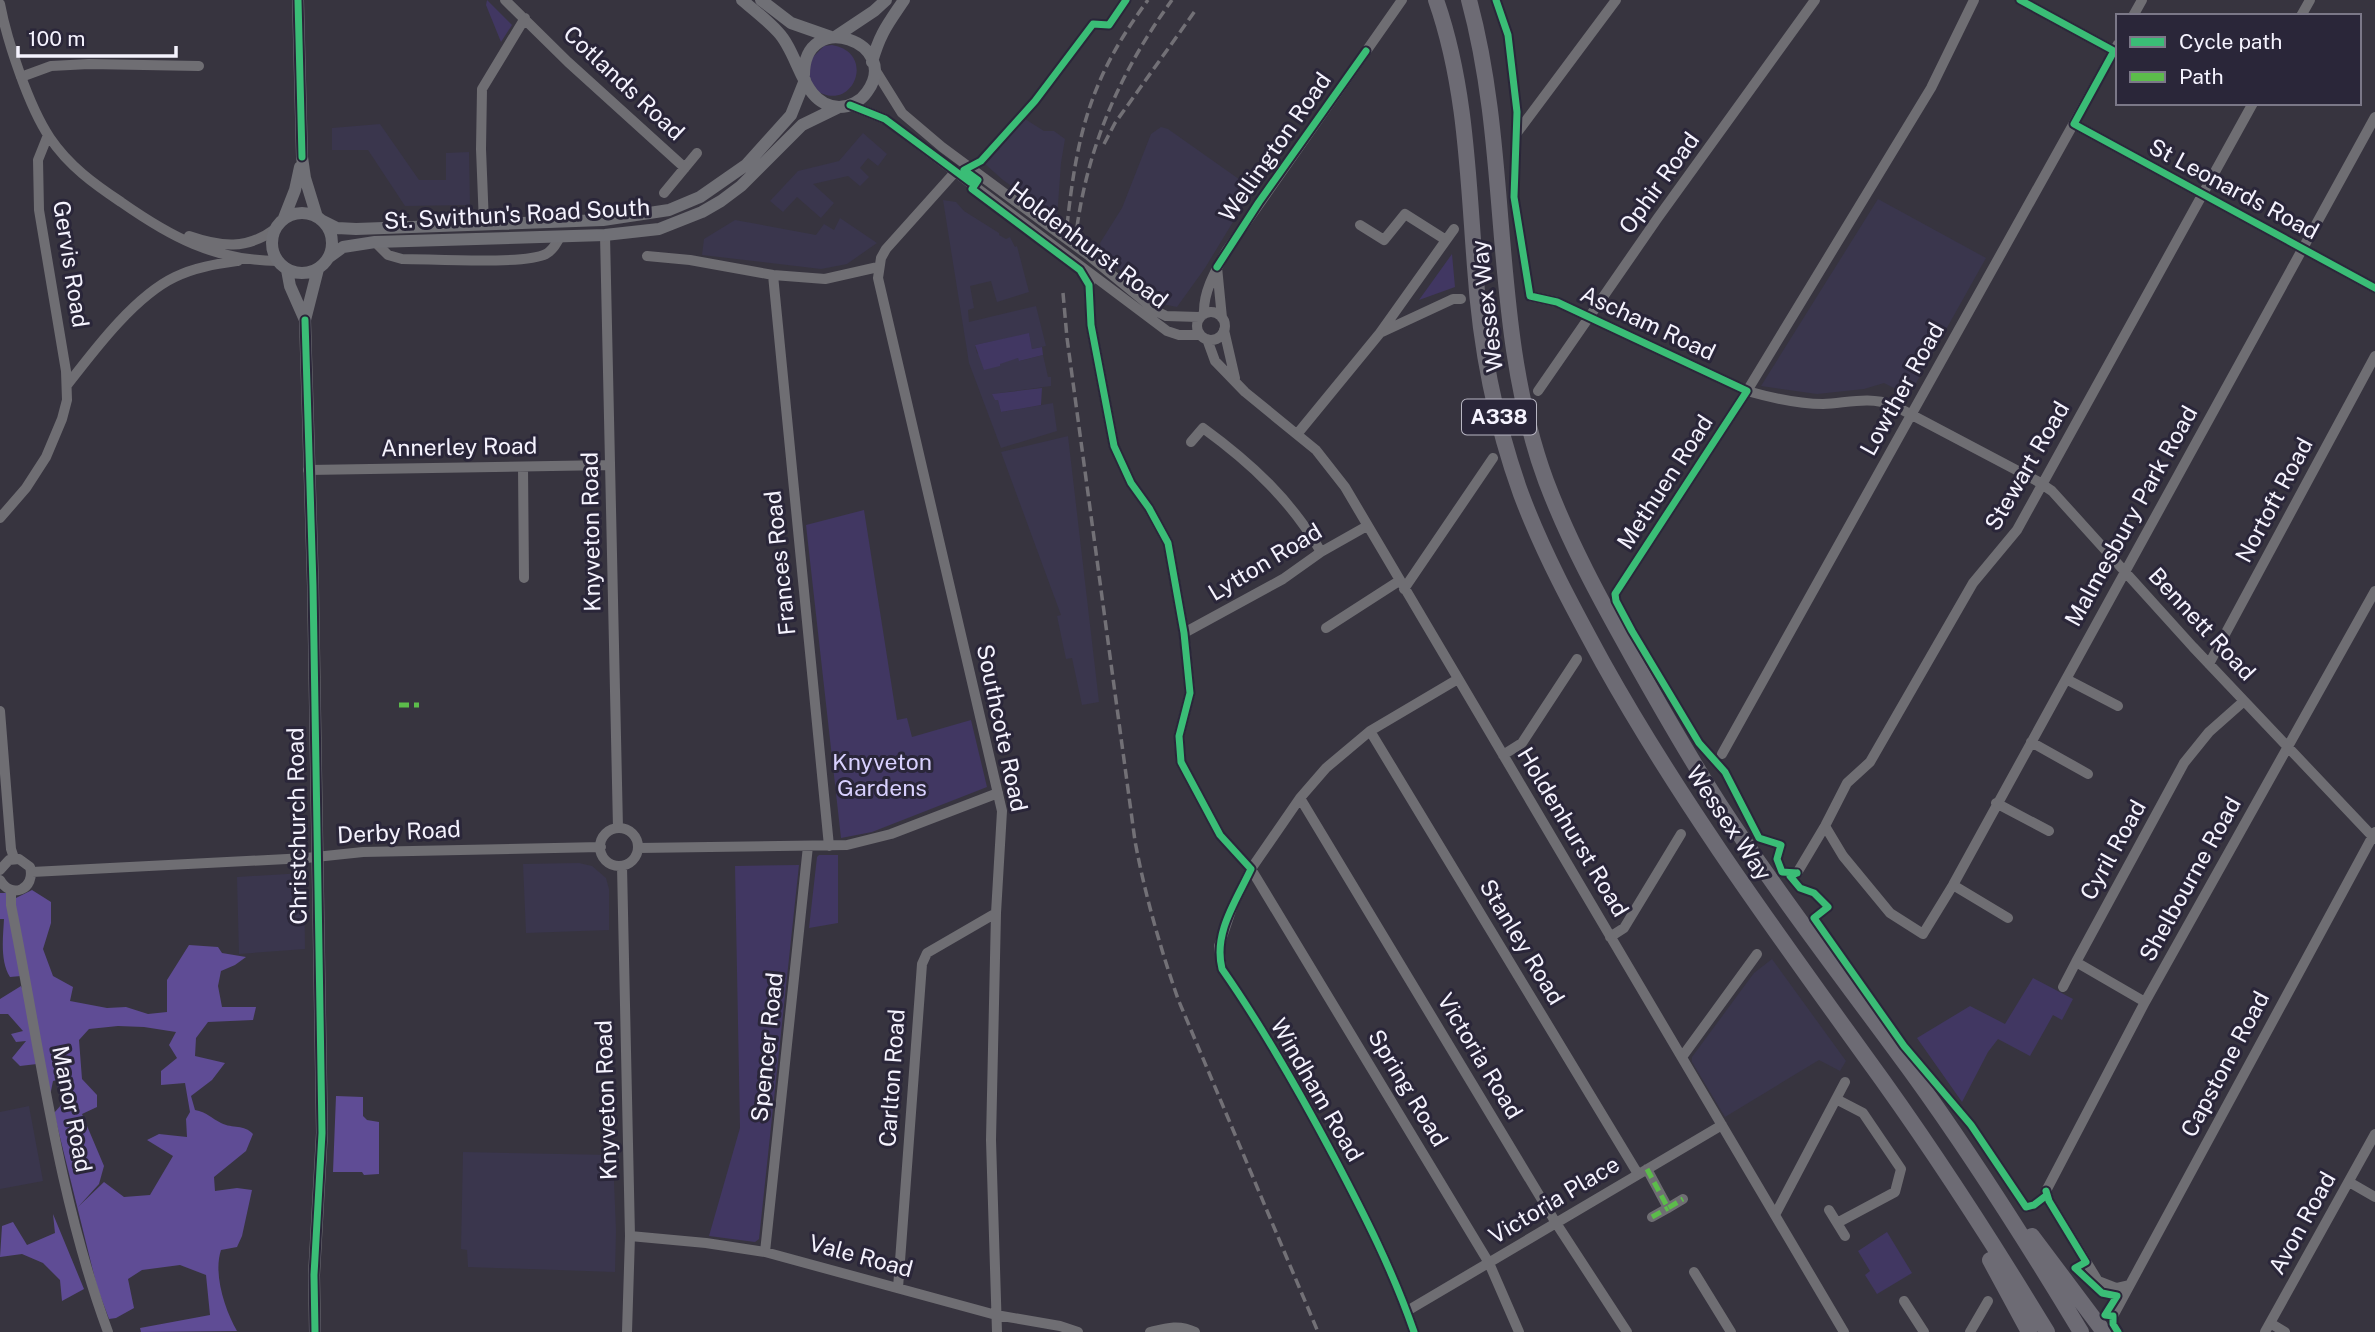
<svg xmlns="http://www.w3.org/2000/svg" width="2375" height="1332" font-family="'Public Sans',sans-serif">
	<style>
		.built { fill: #3a364d }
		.green { fill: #413762 }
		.forest { fill: #5f4c95; fill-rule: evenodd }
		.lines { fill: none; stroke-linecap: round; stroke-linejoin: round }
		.minor { stroke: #6f6e73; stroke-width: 10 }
		.major { stroke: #707076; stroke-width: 12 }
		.highway { stroke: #6d6b74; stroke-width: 16 }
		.rail { stroke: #727076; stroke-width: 3.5; stroke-dasharray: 10 5; stroke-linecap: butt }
		.quiet { stroke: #5cbc4b; stroke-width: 5; stroke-dasharray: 10 5; stroke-linecap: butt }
		.cycleway-casing { stroke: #2a2639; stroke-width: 11 }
		.cycleway { stroke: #3abd76; stroke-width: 7 }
		.labels { text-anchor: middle; stroke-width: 6; stroke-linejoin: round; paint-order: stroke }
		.shield { fill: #2a2639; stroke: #b8b6c3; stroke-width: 2 }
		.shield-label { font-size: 21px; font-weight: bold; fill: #f5f3fe }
		.street-label { font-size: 23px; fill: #f5f3fe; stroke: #2a2639 }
		.park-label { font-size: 23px; fill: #d8d0fe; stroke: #2a2639 }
	</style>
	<rect width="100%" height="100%" fill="#37343f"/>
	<path class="built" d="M1025,119l19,12h10l11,8 -4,24 -4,56 -54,-39 -18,-16z
		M380,124l39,56h27v-27l23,-1 1,53 -65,1 -37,-56h-36v-22z
		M1161,127l7,2 85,60 -48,79 -28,39 -15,-3 -57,-46 -4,-9 -1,-6 22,-35 29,-74z
		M863,133l24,21 -9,12 -10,-8 -8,10 9,9 -9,9 -12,-10 -35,8 21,19 -13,15 -24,-21 -14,15 -13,-11 28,-30 41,-10z
		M1878,199l108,59 -75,134 -5,2 -22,-11 -20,6 -47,5 -56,-8z
		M943,200l13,2 8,9 35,22v2l7,4 4,-2 5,10 2,-1 12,46 -32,10 -6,-21 -21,5 4,22 -6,2 1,12 67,-16 10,40 -14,3 -3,-15 -54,11 2,8 22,11 7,-5 12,-1 2,3 23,-6 5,22h3v9l-58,8 5,5 3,13 52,-9 4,28 -56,17 -32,-85z
		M840,218l37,25 -30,21 -26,5 -119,-14 2,-16 31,-19 81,15 8,-11 10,6z
		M1068,436l31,266 -17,3 -10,-47 -6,1 -9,-43 4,-1 -60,-163z
		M579,863l13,3 14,12 3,11v41l-83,3 -3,-69z
		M304,873l1,76 -66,5 -2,-77z
		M1772,959l74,102 -6,10 -21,-11 -94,57 -33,-55v-5l62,-84z
		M29,1106l14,75 -43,8v-77z
		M463,1152l150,3 3,76 -1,41 -147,-5 -1,-17 -6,-1z"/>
	<path class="green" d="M487,0l25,25 -11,17 -15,-37z
		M832,45c47,8 19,73 -19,43l-7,-24 18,-18z
		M1452,254l3,33 -36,13z
		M1029,333l3,16 10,-2 1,8 -24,6 -1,-3 -18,6v2l-16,4 -9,-25z
		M1042,388l-1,17 -40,7 -3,-12h-3l-3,-6z
		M864,510l33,210 10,-2 5,19 59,-17 16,67 -115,45 -31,6 -35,-313z
		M819,855h19v68l-29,5 8,-71z
		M799,865l-40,374 -4,3 -46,-6 31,-108 -5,-262z
		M2033,978l40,21 -11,21 -9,-5 -23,41 -32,-17 -10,13 -26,50 -45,-64 53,-32 35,18z
		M1887,1232l25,41 -35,21 -12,-19 5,-4 -12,-20z"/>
	<path class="forest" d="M32,890l19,12v21l-8,26 10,27 20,11 -3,14 37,7 19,-1 22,7 19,-2v-32l22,-35 29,2 4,6 24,4 -11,8 -14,6 -3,15 4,21h34l-3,13 -45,2 -12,16 -1,18 30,7 -13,17 -21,16 4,14c12,2 16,8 26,13 12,6 23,1 32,11l-7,17 -32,26 1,14 22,-3 15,2 -10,46 -5,11 -16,3c-8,24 4,60 16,81l-96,1 -1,-4 70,-13 -4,-40 -26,-10 -38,5 -14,9 6,29 -18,10 -7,1 -12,-32 -43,-174 8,-9c-1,-9 -5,-15 -5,-24l-4,1 -3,15 -36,-197zM118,1026l26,1 32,5 -7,13 8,13 -16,13v14l24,-2 5,29 -4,7 1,18 -28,-3 -12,6 26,16 -23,39 -26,2 -20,-15 -26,25 21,-23 5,-18 -22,-52 15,-7v-12l-15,-16 -3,-39 10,-11z
		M0,893h8l13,83 -11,1c-10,-16 -7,-39 -6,-58h-4z
		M21,986l5,10 11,68 -17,2 -8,-8 14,-17 -10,1 -5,-8 12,-3 -15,-17h-8v-15z
		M336,1096l27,1v19l4,4 12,2v52l-15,1 -2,-3h-29z
		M53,1214l31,75 -22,12 -2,-21 -17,-17 -21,-9 -22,3 2,-31 11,-4 14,23 28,-12z"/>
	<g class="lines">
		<path class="minor" d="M505,0l63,62 117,106
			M2020,0l94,51
			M0,4c7,37 29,103 50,134 19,28 44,46 71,64 50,35 92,58 156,59
			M2133,16l9,-16
			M2301,16l9,-16
			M874,68l28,45 40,34 146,108 68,56 10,5 33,1
			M21,77l30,-11 38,-2 110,2
			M850,105l35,14 282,212 12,4h21
			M2074,124l301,164
			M1516,134l100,-134
			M956,171l-70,78 -5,9 -3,20 124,533 -6,102 -5,227 6,192
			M664,193l33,-40
			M484,224l-3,-75 1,-60 43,-71
			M1360,225l24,15 21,-26 41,26
			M605,235l13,593
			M189,236c32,11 58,14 86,-7
			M375,242l13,13 14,4c30,0 122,6 144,-5 7,-4 10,-10 14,-17
			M647,256l43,4 83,15 52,4 53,-12
			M1217,267l5,51
			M773,275l56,571
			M1092,275l-3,10 2,40 23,121 17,37 18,25 19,35 16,90 6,60 -11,43 2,26 39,73 31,34 238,394 30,69
			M1530,296l27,6 190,89c25,7 50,13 76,13 24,-1 46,-8 70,1l144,76 15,10 141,156 182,192
			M1197 326a14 14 0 1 1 28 0a14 14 0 1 1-28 0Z
			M1204,314c-1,-23 12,-44 23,-64l175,-250
			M1224,330l11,48
			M1382,332l71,-33h8
			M1207,339l8,22 30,31 71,58 29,37 499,845
			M68,384c27,-35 67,-88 107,-107 20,-10 42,-13 63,-16
			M1538,391l119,-172 158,-219
			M1298,433l82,-100 74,-104
			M1191,442l12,-14c48,35 88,72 118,124
			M523,467l1,111
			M308,470l302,-5
			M0,518l26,-30 20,-31 16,-38 5,-19 -1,-29 -27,-161 -1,-50 10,-25
			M1404,589l89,-131
			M1615,594l132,-203 184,-303 43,-88
			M1326,628l73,-47
			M1184,633l99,-54 38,-27 46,-26
			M2209,664l166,-308
			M2066,679l52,27
			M0,711l11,138 3,9
			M1370,731l268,443
			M2031,742l57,32
			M1722,754l396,-710
			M1503,755l19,-12 55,-84
			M1300,798l256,425 71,109
			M1996,803l53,28
			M1825,826l18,30 47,57 33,21 30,-49 422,-768
			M600 847a19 19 0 1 1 38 0a19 19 0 1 1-38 0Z
			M638,848l209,-3 44,-11 107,-41
			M622,866l8,370 -3,96
			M0,870l9,-10 10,-1 11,8c6,22 -19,33 -30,13
			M32,872l274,-14 57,-6 238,-5
			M1797,873l28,-47 22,-43 23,-21 103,-179 44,-53 236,-427
			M1953,885l55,33
			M11,891v14c29,143 46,289 97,427
			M1610,937l14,-9 57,-94
			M2063,987l13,-25
			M2145,1002l-69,-40 108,-199 25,-31 35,-31
			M1682,1057l75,-103
			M1836,1099l27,14 38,56 -6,23 -58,31
			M1647,1169l21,39 15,-9
			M2349,1182l26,15
			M1829,1210l16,26
			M1775,1215l70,-133
			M1652,1217l16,-9
			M630,1236l76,7 59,9 231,63 64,11 18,6
			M765,1252l43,-406
			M1694,1272l37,60
			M2129,1285l-13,3 -18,-7 -49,-80 -3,-10 99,-189 230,-411
			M898,1288l24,-324 5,-11 69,-40
			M1904,1301l20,31
			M1407,1311l315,-186
			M2113,1316l262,-484
			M2270,1323l15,9
			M1150,1332c16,-4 29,-8 45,0
			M1414,1332c-21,-61 -50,-118 -80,-175 -34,-64 -70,-128 -112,-188l-3,-23 14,-41 18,-36 49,-71 26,-30 44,-37 88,-52
			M1970,1332l18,-31
			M2265,1332l110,-198"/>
		<path class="major" d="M298,0l4,157 3,21 12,39
			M742,0c12,10 25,20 36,32 22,23 24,74 61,75 11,0 22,-6 28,-15 36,-49 -63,-85 -63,-17
			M761,0l30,23 40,14
			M835,37l39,-26 12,-11
			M872,62c8,-29 16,-38 32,-62
			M272 243a30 30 0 1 1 60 0a30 30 0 1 1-60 0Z
			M284,218l11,-28 5,-23
			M321,220l16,8 19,1 247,-9 66,-10 31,-13 46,-32 45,-50 14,-35
			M328,258l15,-11 32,-5 230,-7 54,-6 43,-17 19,-11 20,-15 61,-61 37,-18
			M287,270l3,16 15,34
			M315,1332l-1,-57 8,-142 -9,-547 -8,-266 13,-51"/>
		<path class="highway" d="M1436,0c30,85 32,178 39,267 5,76 20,155 46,227 22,59 52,114 82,169 77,138 170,265 262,393 65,89 125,182 182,276
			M1469,0c43,158 20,326 77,481 23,61 54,118 86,175 28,50 57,101 88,149 60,92 128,180 193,269 60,83 115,170 168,258
			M2032,1236l72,96
			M1990,1260l39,72"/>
		<path class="rail" d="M1104,144l11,-21 80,-112
			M1067,226c10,-94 24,-149 81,-226
			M1077,227c12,-85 45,-158 95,-227
			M1063,293l4,45 68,503c10,54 25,106 43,158l140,333"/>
		<path class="quiet" d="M399,705h20
			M1647,1169l21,39 15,-9
			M1652,1217l16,-9"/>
		<g class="cycleway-casing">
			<path id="cycleway" d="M298,0l4,157
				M1126,0l-17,25 -16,-1 -58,77 -54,60 -17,9 14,10 -6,9 108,81 9,15 2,40 23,121 17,37 18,25 19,35 16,90 6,60 -11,43 2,26 39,73 31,34c-15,32 -38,64 -29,100 42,60 78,124 112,188 30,57 59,114 80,175
				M1496,0l12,35 9,77 -3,85 16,99 27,6 190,89 -132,203 1,7 16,30 67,112 26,29 34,66 22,7 -4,14 5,13 15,1
				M2020,0l94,51 -40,73 301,164
				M850,105l35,14 85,63
				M1217,267l42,-65 107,-151
				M305,320l8,266 9,547 -8,142 1,57
				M1797,873l-7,3 10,12 14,5 14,14 -14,11 90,128 67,79 55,82 8,-2 13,-10
				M2046,1191l3,10 37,61 -11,6 27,25 15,3 -12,19 8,1v8l5,8"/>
		</g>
		<use href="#cycleway" class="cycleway"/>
	</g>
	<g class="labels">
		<rect class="shield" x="1462" y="399.5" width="74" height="35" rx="5"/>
		<g class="shield-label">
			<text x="1499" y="424">A338</text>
		</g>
		<g class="street-label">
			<text transform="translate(624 83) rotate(43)" y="8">Cotlands Road</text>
			<text transform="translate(1275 147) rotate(-55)" y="8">Wellington Road</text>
			<text transform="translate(1659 183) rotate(-54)" y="8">Ophir Road</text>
			<text transform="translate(2234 189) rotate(28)" y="8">St Leonards Road</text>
			<text transform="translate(517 214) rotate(-3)" y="8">St. Swithun's Road South</text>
			<text transform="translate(1088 245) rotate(37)" y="8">Holdenhurst Road</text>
			<text transform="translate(71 264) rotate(81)" y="8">Gervis Road</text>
			<text transform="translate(1487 306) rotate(-97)" y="8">Wessex Way</text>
			<text transform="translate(1648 323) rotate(25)" y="8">Ascham Road</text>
			<text transform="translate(1902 389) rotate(-61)" y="8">Lowther Road</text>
			<text transform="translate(459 447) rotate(-1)" y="8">Annerley Road</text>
			<text transform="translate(2027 466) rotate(-60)" y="8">Stewart Road</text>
			<text transform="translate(1665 482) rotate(-57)" y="8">Methuen Road</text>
			<text transform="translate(2274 500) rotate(-62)" y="8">Nortoft Road</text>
			<text transform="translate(2131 516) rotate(-61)" y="8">Malmesbury Park Road</text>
			<text transform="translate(591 532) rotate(-91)" y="8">Knyveton Road</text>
			<text transform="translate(1265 562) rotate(-31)" y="8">Lytton Road</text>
			<text transform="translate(780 563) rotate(-96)" y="8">Frances Road</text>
			<text transform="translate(2202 624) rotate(47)" y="8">Bennett Road</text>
			<text transform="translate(1002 728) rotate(78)" y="8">Southcote Road</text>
			<text transform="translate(1729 823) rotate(56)" y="8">Wessex Way</text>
			<text transform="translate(297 826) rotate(-91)" y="8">Christchurch Road</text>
			<text transform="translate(399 832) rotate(-3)" y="8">Derby Road</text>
			<text transform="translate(1573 832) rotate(59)" y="8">Holdenhurst Road</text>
			<text transform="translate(2113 850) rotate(-61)" y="8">Cyril Road</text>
			<text transform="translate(2190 879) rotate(-61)" y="8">Shelbourne Road</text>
			<text transform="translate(1522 942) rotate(59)" y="8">Stanley Road</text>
			<text transform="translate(767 1047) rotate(-84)" y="8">Spencer Road</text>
			<text transform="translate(1480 1056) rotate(59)" y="8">Victoria Road</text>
			<text transform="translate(2225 1064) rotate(-62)" y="8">Capstone Road</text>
			<text transform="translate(892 1078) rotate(-86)" y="8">Carlton Road</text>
			<text transform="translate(1408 1088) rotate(59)" y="8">Spring Road</text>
			<text transform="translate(1317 1090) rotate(60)" y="8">Windham Road</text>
			<text transform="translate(606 1100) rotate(-92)" y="8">Knyveton Road</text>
			<text transform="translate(72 1109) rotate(79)" y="8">Manor Road</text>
			<text transform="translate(1554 1200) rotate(-31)" y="8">Victoria Place</text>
			<text transform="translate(2302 1223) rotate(-61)" y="8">Avon Road</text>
			<text transform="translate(861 1256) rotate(15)" y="8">Vale Road</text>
		</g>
		<g class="park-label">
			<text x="882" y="770">Knyveton<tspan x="882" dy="26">Gardens</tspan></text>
		</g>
	</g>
	<rect x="2116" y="14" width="245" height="91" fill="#2a2639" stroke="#7b7888" stroke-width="2"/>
	<rect x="2130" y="37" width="35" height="10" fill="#3abd76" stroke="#7b7888" stroke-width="2"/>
	<text x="2179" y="49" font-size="21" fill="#f5f3fe">Cycle path</text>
	<rect x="2130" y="72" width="35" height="10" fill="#5cbc4b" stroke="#7b7888" stroke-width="2"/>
	<text x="2179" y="84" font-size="21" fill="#f5f3fe">Path</text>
	<path d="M18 46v10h158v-10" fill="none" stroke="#f5f3fe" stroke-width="3.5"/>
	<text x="28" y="46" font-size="21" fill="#f5f3fe" stroke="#2a2639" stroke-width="5" paint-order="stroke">100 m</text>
</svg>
